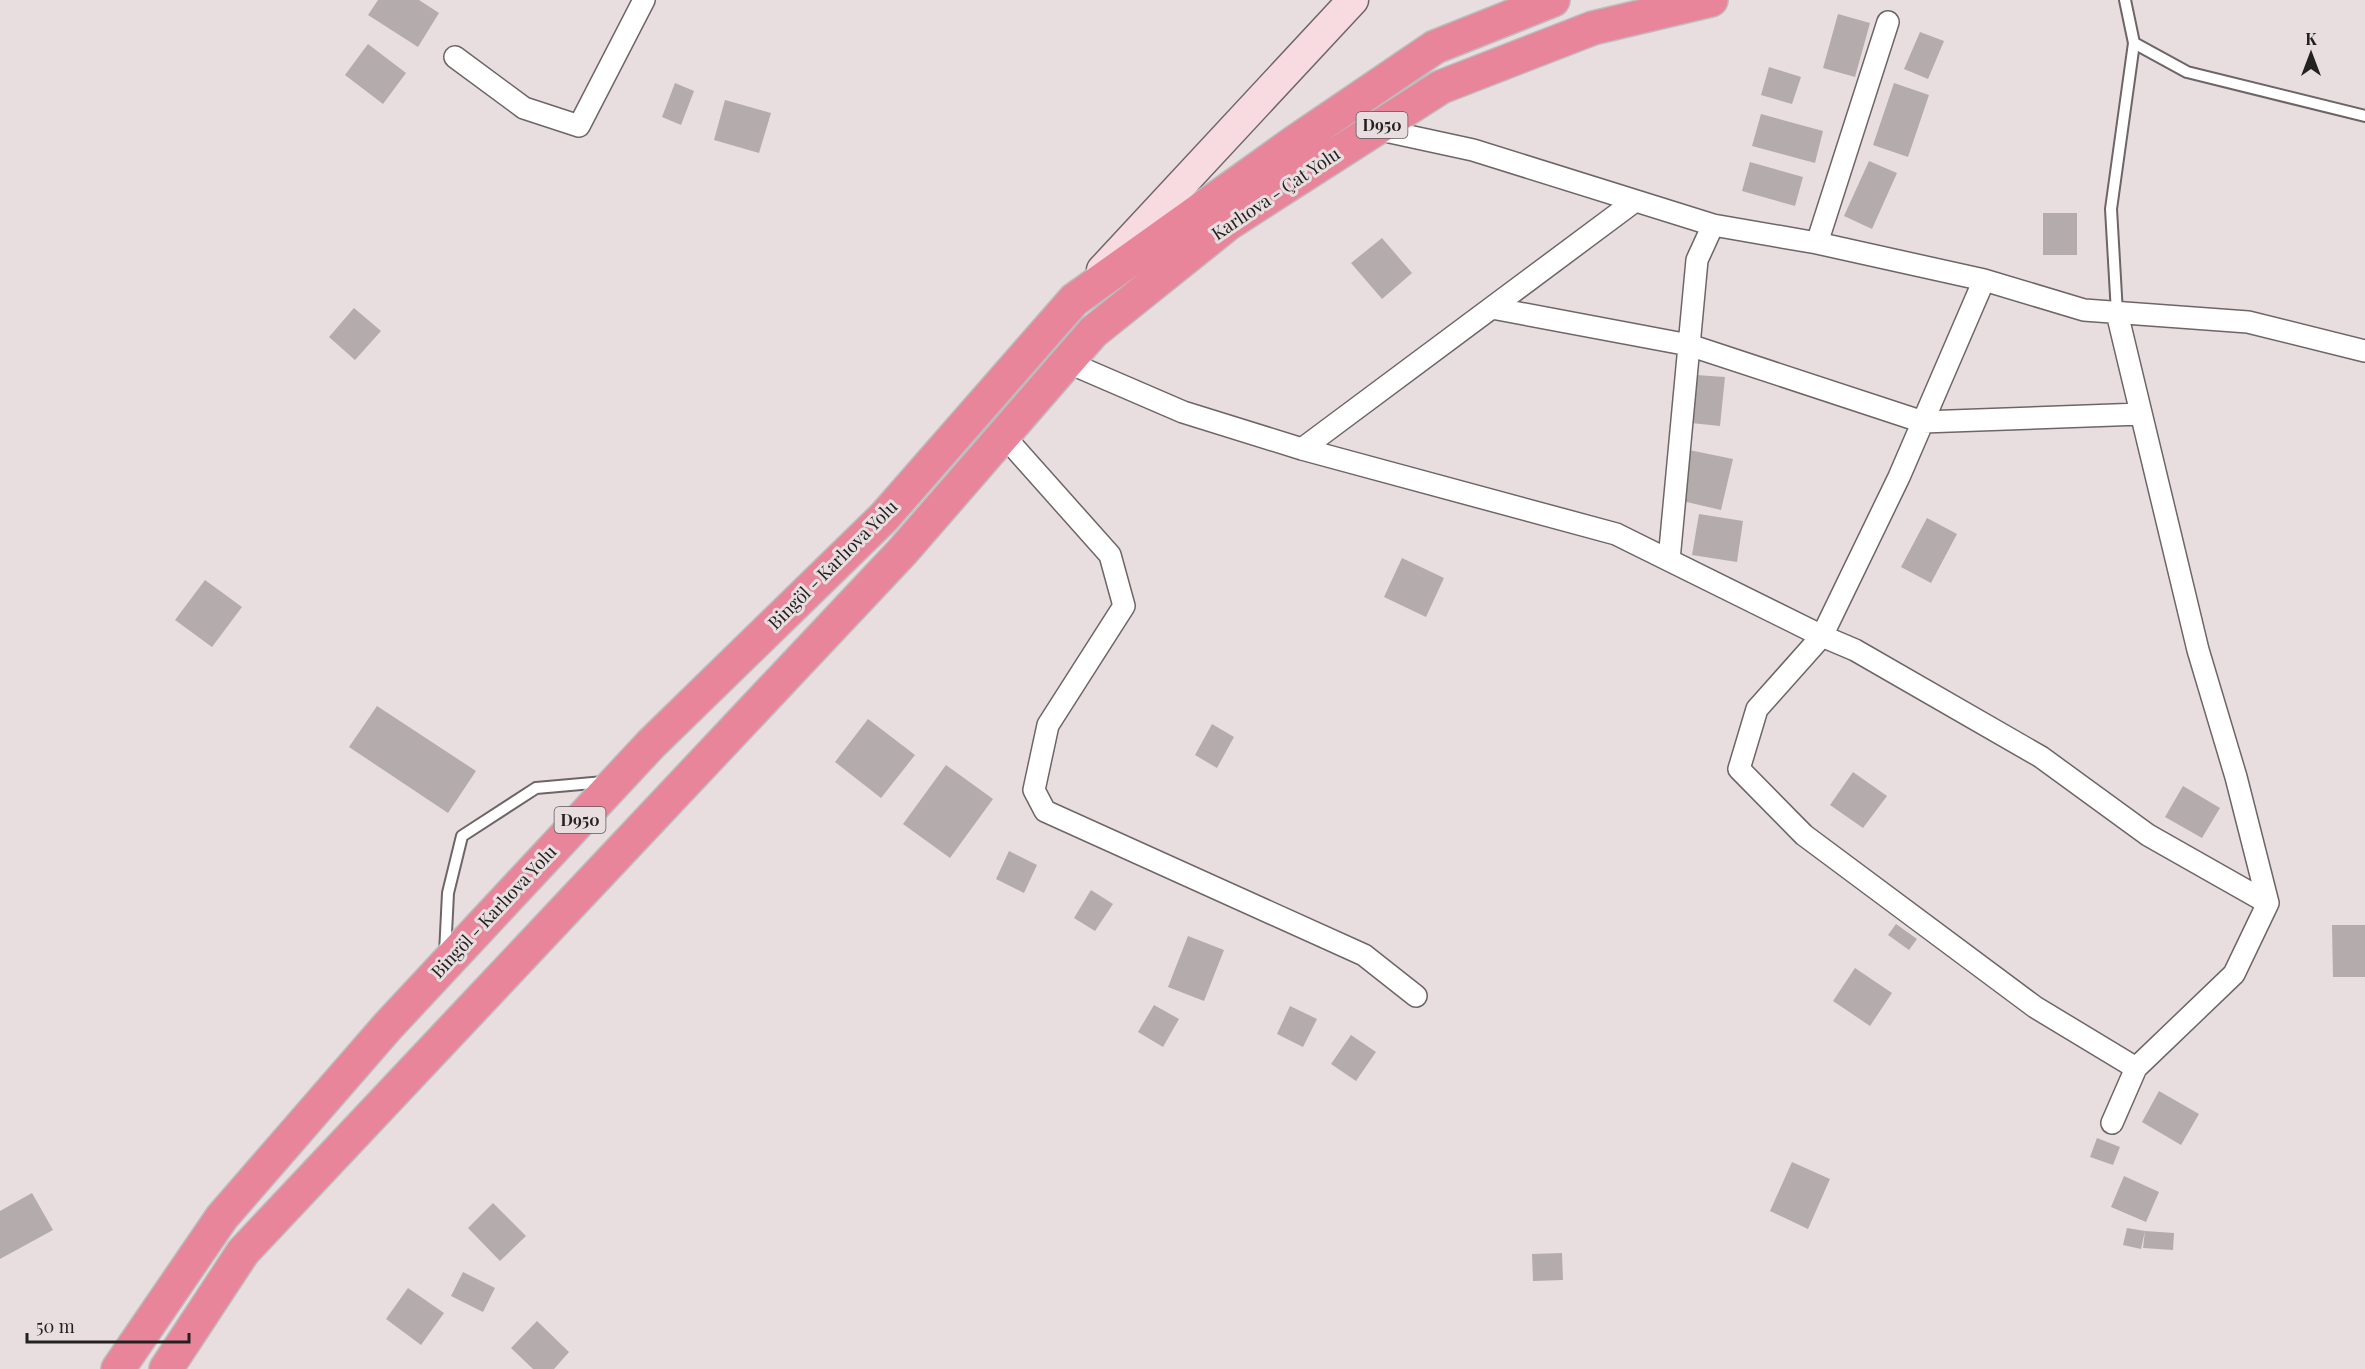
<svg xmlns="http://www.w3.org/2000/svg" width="2365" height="1369" font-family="'Playfair Display',serif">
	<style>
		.building { fill: #b4abac }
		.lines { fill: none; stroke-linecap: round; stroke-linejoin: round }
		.lane-casing { stroke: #6e6567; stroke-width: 14 }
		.street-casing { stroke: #6e6567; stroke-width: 24 }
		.secondary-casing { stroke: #6e6567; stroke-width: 33 }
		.highway-casing { stroke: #bdbcbc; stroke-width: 36 }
		.lane { stroke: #fff; stroke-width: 10 }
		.street { stroke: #fff; stroke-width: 21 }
		.secondary { stroke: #f8dae1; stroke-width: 30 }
		.highway { stroke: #e8859a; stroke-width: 33 }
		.labels { text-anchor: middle; stroke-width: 6; stroke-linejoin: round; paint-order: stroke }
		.shield { fill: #e8dee0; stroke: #5f5a5a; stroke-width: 1.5 }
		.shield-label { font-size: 16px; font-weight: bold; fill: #242121 }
		.street-label { font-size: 18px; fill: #242121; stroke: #e8dee0 }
	</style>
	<rect width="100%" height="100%" fill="#e8dee0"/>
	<path class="building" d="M378,0h41l20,13 -21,34 -50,-32z
		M1838,14l32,9 -15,54 -32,-9z
		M1920,32l24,9 -16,38 -24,-10z
		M368,44l38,29 -23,31 -38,-29z
		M1769,67l32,10 -9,27 -31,-9z
		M675,83l19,8 -13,34 -19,-8z
		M1894,83l35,12 -21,62 -35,-12z
		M725,100l46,13 -12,40 -45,-13z
		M1761,114l62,17 -8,32 -63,-17z
		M1869,161l28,12 -25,56 -28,-13z
		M1750,162l53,15 -8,29 -53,-15z
		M2043,213h34v42h-34z
		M1382,238l30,35 -30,26 -31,-36z
		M354,308l27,23 -26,29 -26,-23z
		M1696,375l29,2 -5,49 -29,-3z
		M1689,450l44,9 -12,51 -43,-10z
		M1699,514l44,7 -6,41 -45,-7z
		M1927,518l30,16 -26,49 -30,-16z
		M1402,558l42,20 -18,39 -42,-20z
		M205,580l37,27 -30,40 -37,-27z
		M377,706l99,65 -28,42 -99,-66z
		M868,719l47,36 -34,43 -46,-36z
		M1212,724l22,13 -17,31 -22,-13z
		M946,765l47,34 -43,59 -47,-34z
		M1853,772l34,24 -24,32 -33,-23z
		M2183,786l37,22 -18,30 -37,-21z
		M1009,851l28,14 -13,28 -28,-14z
		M1091,890l22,14 -18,27 -21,-13z
		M1896,924l21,15 -8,11 -21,-15z
		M2332,925h33v52h-32z
		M1188,936l36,14 -20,51 -36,-14z
		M1855,968l37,25 -22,33 -37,-25z
		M1154,1005l25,14 -16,28 -25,-15z
		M1290,1006l27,13 -14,28 -26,-13z
		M1351,1035l25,17 -20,29 -25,-17z
		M2159,1091l40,23 -18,31 -39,-23z
		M2097,1138l23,9 -7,18 -23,-8z
		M1792,1162l38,17 -22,50 -38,-18z
		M2124,1176l35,16 -13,30 -35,-15z
		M32,1193l21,37 -53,29v-48z
		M493,1203l33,33 -26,25 -32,-33z
		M2127,1228l18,3 -4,18 -18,-4z
		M2145,1231l29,2 -1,17 -30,-2z
		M1562,1253l1,27 -30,1 -1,-27z
		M463,1272l32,16 -12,24 -32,-16z
		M408,1288l36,25 -23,32 -35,-26z
		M537,1321l32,31 -15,17h-21l-22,-21z"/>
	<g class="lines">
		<g class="lane-casing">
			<path id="lane" d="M2125,0l9,43 53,29 178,44
				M2117,313l-6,-104 23,-166
				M445,953l3,-60 14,-57 74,-48 68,-6"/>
		</g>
		<g class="street-casing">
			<path id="street" d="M455,57l69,51 55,18 65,-126
				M1376,129l97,21 240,75 104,18 167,37 -85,197 -77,159 -65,73 -18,60 65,66 231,172 101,61
				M1817,243l71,-221
				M1984,280l100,30 164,12 117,29
				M1492,308l197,37 234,77 218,-8
				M2117,313l81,337 38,127 32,126
				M1067,362l116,50 119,37 314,85 206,102 33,14 186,107 107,78 120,68 -34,71 -98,94 -24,55
				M1004,436l106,119 14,51 -76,119 -14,65 11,21 319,144 52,41
				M1302,449l333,-248
				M1669,560l28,-300 16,-35"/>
		</g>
		<g class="secondary-casing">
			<path id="secondary" d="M1102,270l251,-270"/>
		</g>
		<g class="highway-casing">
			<path id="highway" d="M118,1369l104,-152 166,-191 263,-282 233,-227 190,-217 221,-158 140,-95 118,-47
				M166,1369l77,-117 659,-700 191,-220 136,-109 212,-136 152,-59 118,-28"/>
		</g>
		<use href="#lane" class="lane"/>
		<use href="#street" class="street"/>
		<use href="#secondary" class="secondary"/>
		<use href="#highway" class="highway"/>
	</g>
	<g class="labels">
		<g class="shield">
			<rect x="1356.5" y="112" width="51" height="26" rx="4.5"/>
			<rect x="554.5" y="807" width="51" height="26" rx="4.5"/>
		</g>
		<g class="shield-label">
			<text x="1382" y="131">D950</text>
			<text x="580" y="826">D950</text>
		</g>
		<g class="street-label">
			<text transform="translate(1276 194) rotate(-34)" y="6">Karlıova - Çat Yolu</text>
			<text transform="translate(833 565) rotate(-45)" y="6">Bingöl - Karlıova Yolu</text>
			<text transform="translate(494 912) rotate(-47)" y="6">Bingöl - Karlıova Yolu</text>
		</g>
	</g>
	<g transform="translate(2311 54)" stroke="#e8dee0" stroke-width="4.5" paint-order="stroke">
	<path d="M0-4.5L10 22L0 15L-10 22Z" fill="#242121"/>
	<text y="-9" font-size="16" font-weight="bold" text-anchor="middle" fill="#242121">K</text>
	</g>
	<path d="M27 1333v9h162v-9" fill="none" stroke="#242121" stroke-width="3"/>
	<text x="36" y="1333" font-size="18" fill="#242121" stroke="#e8dee0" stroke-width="4.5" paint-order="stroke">50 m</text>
</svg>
